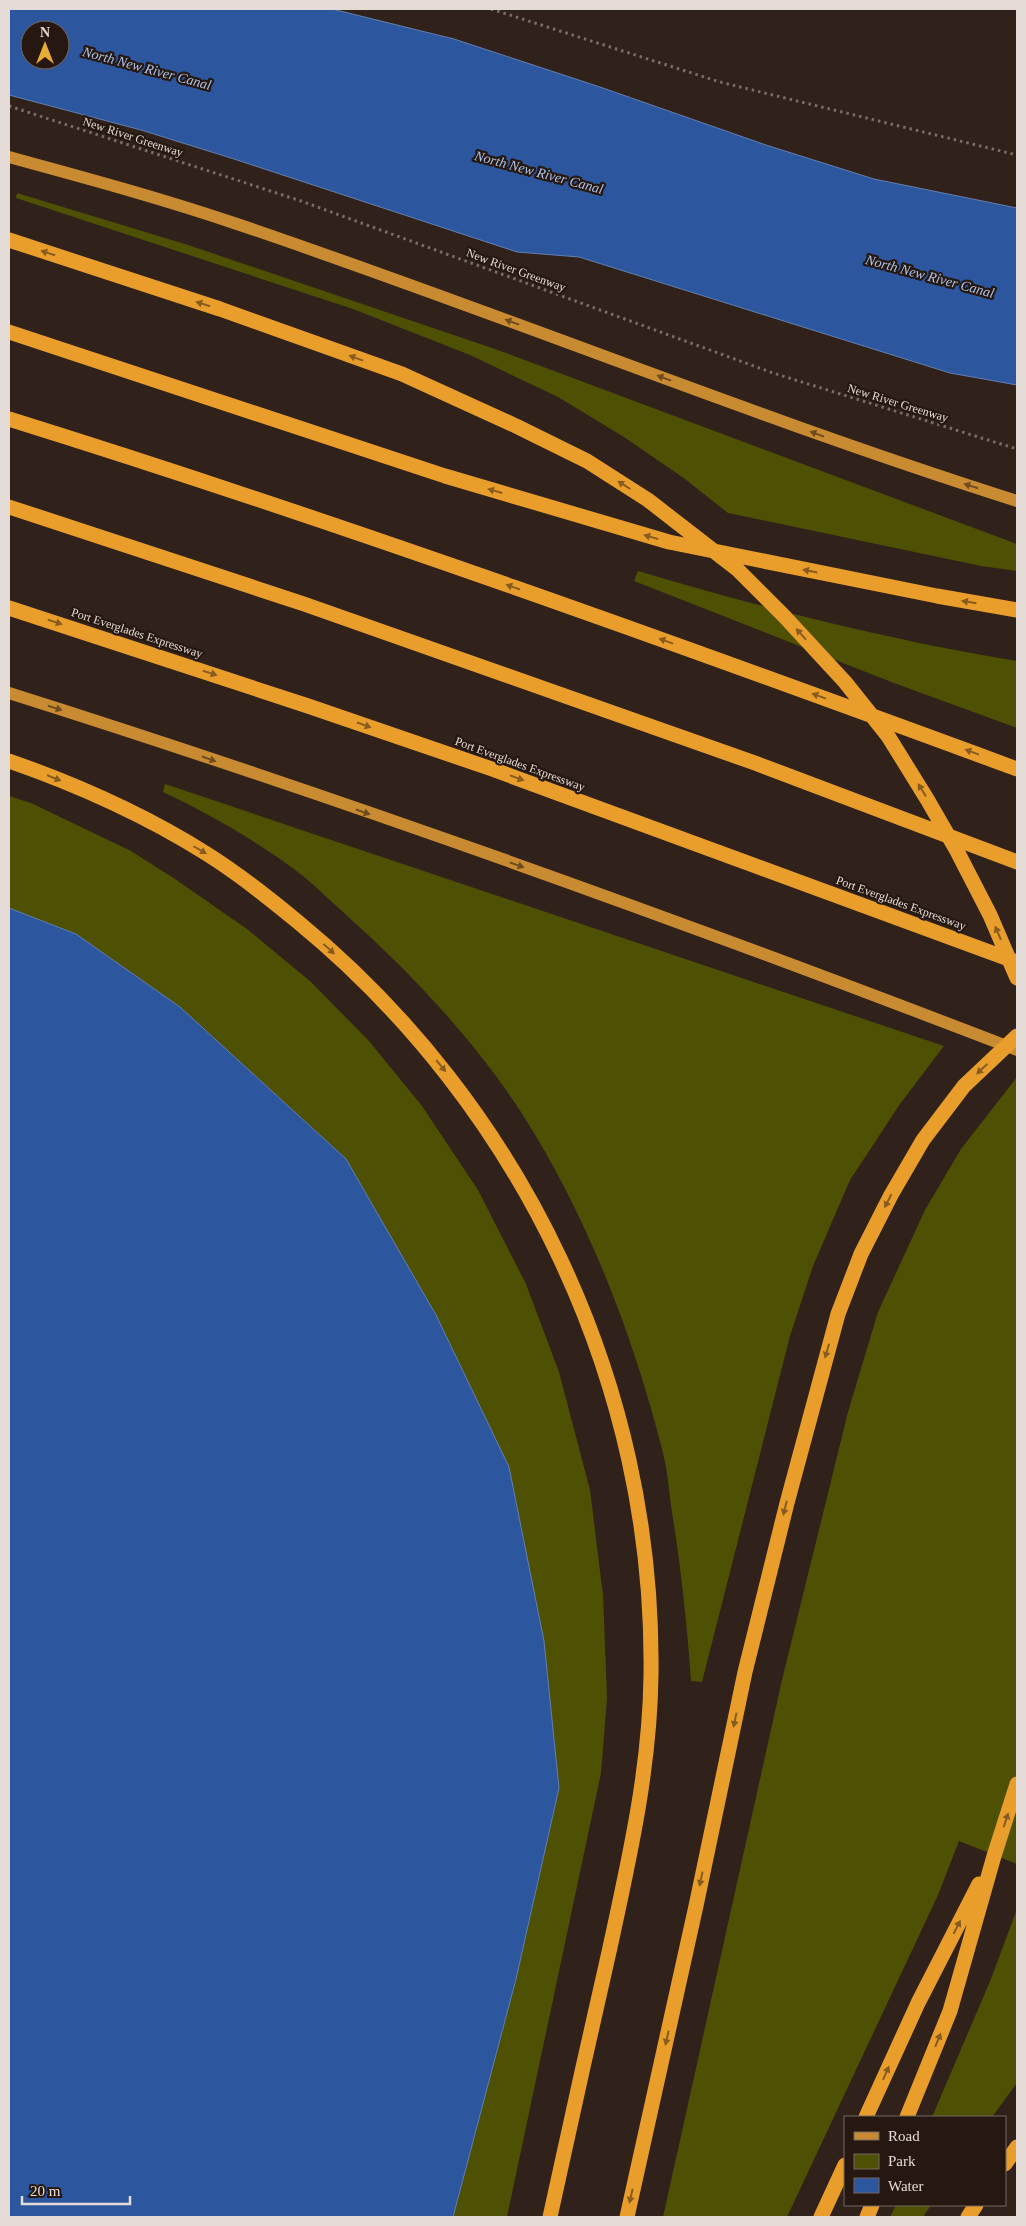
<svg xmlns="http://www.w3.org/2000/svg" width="1026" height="2226" font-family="'Times New Roman',serif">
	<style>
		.green { fill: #4e5004 }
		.water { fill: #2c579e; stroke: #647faf; fill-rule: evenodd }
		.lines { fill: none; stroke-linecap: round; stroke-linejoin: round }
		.path { stroke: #7a6d68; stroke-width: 3; stroke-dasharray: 2.5 4; stroke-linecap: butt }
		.primary { stroke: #c98b31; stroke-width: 12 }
		.motorway { stroke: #e99e2c; stroke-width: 15 }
		.oneway { fill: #885b1e }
		.oneway2 { fill: #6f4c1f }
		.labels { text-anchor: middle; stroke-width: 4.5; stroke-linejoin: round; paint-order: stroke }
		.street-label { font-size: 12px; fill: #e5dbd6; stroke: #261811 }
		.water-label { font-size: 14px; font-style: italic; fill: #adc5ed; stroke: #261811 }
	</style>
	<rect width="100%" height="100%" fill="#30211b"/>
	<path class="green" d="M17,193l171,52 307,104 522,195v27l-36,-5 -253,-53 -43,-34 -61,-42 -66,-40 -88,-42 -117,-46 -337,-111z
		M638,571c125,37 250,69 379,90v67l-123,-45 -260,-102z
		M165,784l779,262 -44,58 -50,76 -37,86 -23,70 -88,346 -11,-1c-4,-57 -10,-113 -19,-169 -3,-19 -4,-40 -9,-59 -32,-128 -88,-270 -167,-377 -41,-55 -89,-106 -140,-152 -18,-16 -35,-33 -53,-48 -43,-33 -91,-61 -140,-84z
		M9,796l22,7 100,48 44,28 72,50 64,53 58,59 53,65 56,84 48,94 33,88 31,118 13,105 4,103 -6,75 -94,444h-54l63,-238 43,-191 -213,-629 -166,-152 -104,-73 -67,-26z
		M1017,1077v787l-58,-23 -21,54 -151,322h-124l119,-537 66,-268 30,-100 47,-102 36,-61z
		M1017,1909v174l-25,34h-60l59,-138z
		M896,2205h35l-8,12h-33z"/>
	<path class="water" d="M9,9h323l122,30 146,48 166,58 108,34 143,29v177l-67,-12 -371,-116 -62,-5 -283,-93 -93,-29 -132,-35zM30,30h30v30h-30z
		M9,908l67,26 104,73 166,152 90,156 73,152 35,174 15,147 -43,191 -63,238h-444z"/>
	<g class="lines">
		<path class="path" d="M491,9l229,73 297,73
			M9,106l292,95 472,172 244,76"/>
		<path class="primary" d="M9,157c77,21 155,42 231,68 260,88 515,193 777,276
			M9,693c339,107 676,229 1008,357"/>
		<path class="motorway" d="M9,240l211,69 182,65 114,52 71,35 61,39 89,69 47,47 61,66 43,54 39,63 30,52 33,64 27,63
			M9,332l436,144 224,66 268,54 80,14
			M9,419c340,106 674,227 1008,350
			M9,507l295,97 451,159 262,99
			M9,608l299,98 184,63 522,192
			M9,761c69,24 136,54 198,93 32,20 62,44 91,68 224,184 357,462 353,753 -1,94 -22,185 -42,277 -20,88 -40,177 -59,265
			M866,2117l52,-114 61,-119
			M907,2117l43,-106 44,-155 23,-72
			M1005,2164l12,-17
			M627,2217l69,-311 49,-234 42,-169 51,-189 23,-60 30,-59 32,-55 41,-54 53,-50
			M821,2217l24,-52
			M867,2217l5,-12
			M968,2217l8,-12"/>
	</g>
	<defs><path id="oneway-solid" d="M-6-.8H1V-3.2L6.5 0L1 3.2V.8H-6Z" transform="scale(1.25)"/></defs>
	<g class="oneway">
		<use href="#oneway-solid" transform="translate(48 253) rotate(-162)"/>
		<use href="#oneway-solid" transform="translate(203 304) rotate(-162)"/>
		<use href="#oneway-solid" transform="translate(356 358) rotate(-160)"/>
		<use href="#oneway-solid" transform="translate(624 485) rotate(-148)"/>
		<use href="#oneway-solid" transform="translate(495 491) rotate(-164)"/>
		<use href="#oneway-solid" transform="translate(651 537) rotate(-164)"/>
		<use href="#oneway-solid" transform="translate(810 571) rotate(-169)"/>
		<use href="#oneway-solid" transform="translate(513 587) rotate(-161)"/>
		<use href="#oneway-solid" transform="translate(969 602) rotate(-171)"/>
		<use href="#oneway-solid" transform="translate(55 622) rotate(17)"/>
		<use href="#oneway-solid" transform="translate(801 634) rotate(-132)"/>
		<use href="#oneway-solid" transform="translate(666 641) rotate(-160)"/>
		<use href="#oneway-solid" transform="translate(210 673) rotate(18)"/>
		<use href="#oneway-solid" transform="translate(819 696) rotate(-160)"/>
		<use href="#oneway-solid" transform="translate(364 725) rotate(19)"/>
		<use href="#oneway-solid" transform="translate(972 752) rotate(-160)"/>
		<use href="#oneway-solid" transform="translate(54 778) rotate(22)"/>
		<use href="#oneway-solid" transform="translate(517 778) rotate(20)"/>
		<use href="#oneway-solid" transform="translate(922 790) rotate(-122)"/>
		<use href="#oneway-solid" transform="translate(200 850) rotate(30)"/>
		<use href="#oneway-solid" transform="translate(998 933) rotate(-113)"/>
		<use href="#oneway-solid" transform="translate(329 949) rotate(42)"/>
		<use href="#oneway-solid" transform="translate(441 1066) rotate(50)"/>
		<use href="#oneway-solid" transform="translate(982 1069) rotate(137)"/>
		<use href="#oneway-solid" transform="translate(888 1201) rotate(117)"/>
		<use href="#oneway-solid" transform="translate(827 1351) rotate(106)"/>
		<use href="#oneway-solid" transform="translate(785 1508) rotate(104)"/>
		<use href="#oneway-solid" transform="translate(735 1720) rotate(102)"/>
		<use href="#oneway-solid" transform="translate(1006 1820) rotate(-72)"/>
		<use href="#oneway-solid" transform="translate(701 1879) rotate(102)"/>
		<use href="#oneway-solid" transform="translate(957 1927) rotate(-63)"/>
		<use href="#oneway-solid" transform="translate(667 2038) rotate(103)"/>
		<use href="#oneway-solid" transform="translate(938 2040) rotate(-68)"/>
		<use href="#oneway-solid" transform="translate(886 2073) rotate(-66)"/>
		<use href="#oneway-solid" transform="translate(631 2196) rotate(103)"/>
	</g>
	<g class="oneway2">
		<use href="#oneway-solid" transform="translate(512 322) rotate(-160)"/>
		<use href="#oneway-solid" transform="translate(664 378) rotate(-160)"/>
		<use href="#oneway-solid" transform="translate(817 434) rotate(-160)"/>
		<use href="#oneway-solid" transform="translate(971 486) rotate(-162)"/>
		<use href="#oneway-solid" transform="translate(55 708) rotate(18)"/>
		<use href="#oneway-solid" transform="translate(209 759) rotate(19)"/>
		<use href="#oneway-solid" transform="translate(363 812) rotate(19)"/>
		<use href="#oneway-solid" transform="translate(517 865) rotate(19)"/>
	</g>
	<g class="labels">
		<g class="street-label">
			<text transform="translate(133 137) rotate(18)" y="4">New River Greenway</text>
			<text transform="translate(516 270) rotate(20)" y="4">New River Greenway</text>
			<text transform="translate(898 403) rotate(17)" y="4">New River Greenway</text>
			<text transform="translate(137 633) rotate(18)" y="4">Port Everglades Expressway</text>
			<text transform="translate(520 764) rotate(20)" y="4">Port Everglades Expressway</text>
			<text transform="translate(901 903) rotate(20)" y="4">Port Everglades Expressway</text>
		</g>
		<g class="water-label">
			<text transform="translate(147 68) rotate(15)" y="5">North New River Canal</text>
			<text transform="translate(539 172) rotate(15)" y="5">North New River Canal</text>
			<text transform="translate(930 276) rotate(15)" y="5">North New River Canal</text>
		</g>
	</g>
	<rect width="1026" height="2226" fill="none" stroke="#e5dbd6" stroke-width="20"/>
	<rect x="844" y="2116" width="162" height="90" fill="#261811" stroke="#726660"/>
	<rect x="854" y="2132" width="25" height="8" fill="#c98b31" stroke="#726660"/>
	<text x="888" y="2141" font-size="15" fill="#e5dbd6">Road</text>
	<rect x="854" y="2154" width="25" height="15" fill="#4e5004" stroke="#726660"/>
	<text x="888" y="2166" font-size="15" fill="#e5dbd6">Park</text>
	<rect x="854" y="2178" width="25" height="15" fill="#2c579e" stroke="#726660"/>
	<text x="888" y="2191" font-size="15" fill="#e5dbd6">Water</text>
	<g transform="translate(45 45)"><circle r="24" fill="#261811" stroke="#726660"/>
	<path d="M0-4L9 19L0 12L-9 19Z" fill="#e7ac37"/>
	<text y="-8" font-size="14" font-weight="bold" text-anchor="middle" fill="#e5dbd6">N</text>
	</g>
	<path d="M22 2196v8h108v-8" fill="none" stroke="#e5dbd6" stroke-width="2.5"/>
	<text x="30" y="2196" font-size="15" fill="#e5dbd6" stroke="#261811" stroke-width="4" paint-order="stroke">20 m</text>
</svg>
